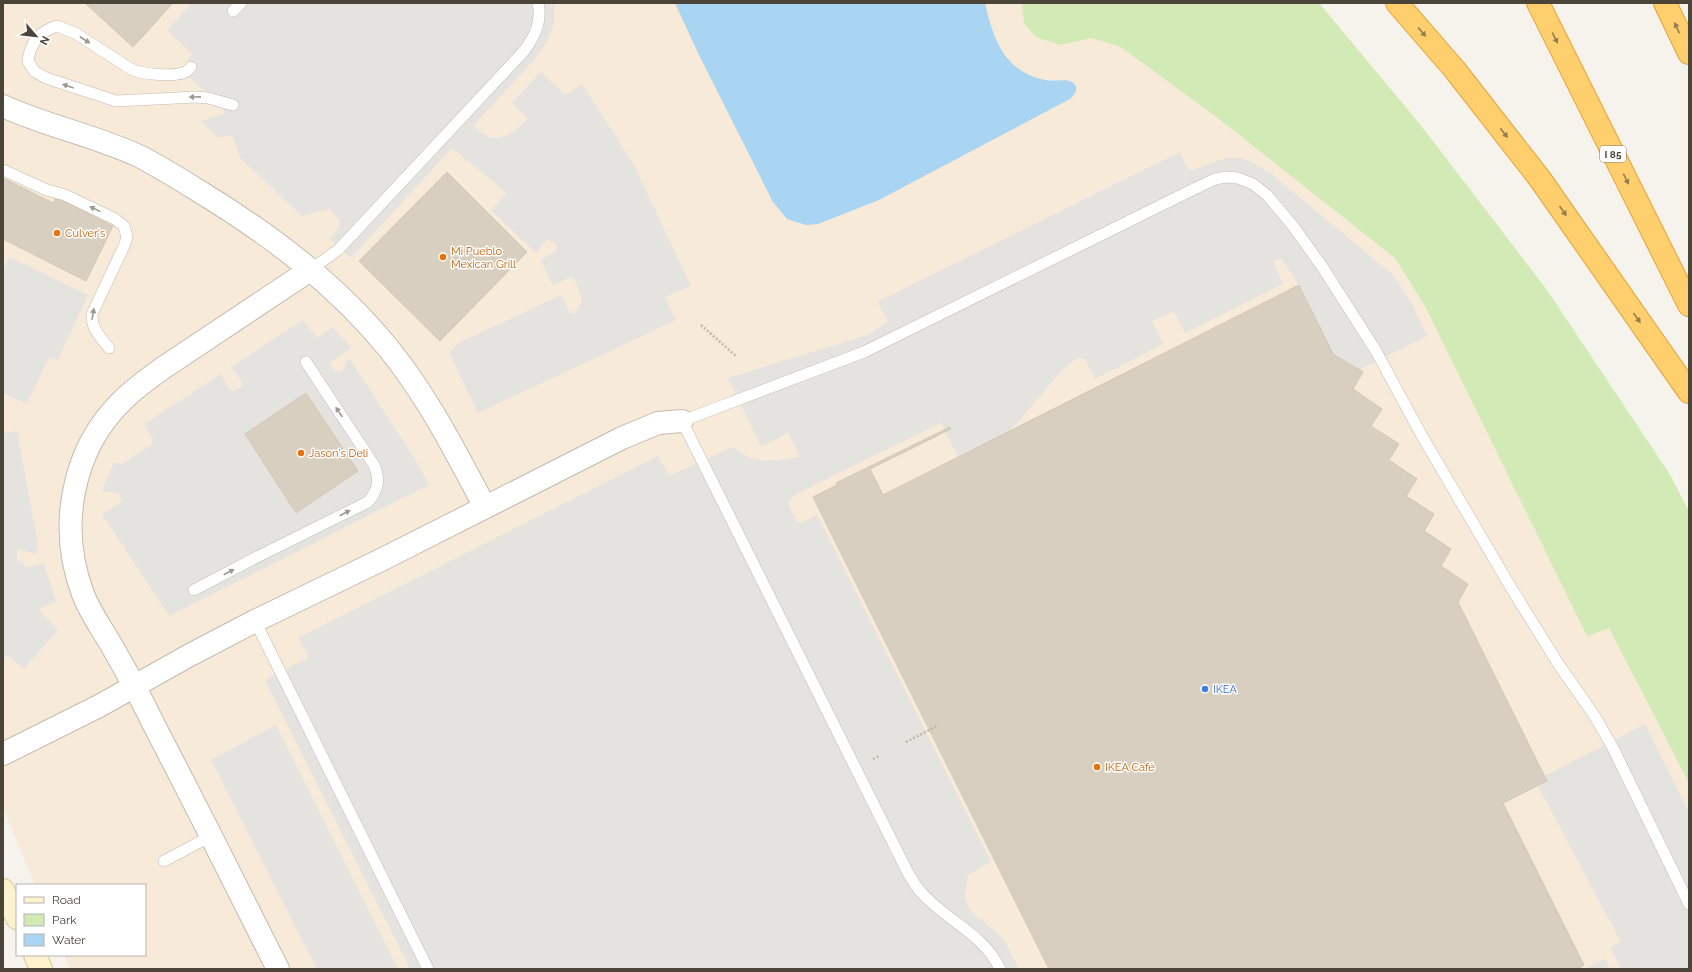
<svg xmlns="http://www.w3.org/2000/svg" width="1692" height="972" font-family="Raleway,sans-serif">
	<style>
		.commercial { fill: #f7ead8 }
		.green { fill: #d2eab5 }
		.parking { fill: #e5e3e0; fill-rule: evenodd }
		.water { fill: #a9d4f2 }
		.building { fill: #d8cfc1; stroke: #d3c7b4 }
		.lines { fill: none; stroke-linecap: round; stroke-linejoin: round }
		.lane-casing { stroke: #c2bbae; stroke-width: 12 }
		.street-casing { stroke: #c2bbae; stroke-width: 24 }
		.secondary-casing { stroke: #d6c79b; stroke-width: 24 }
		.highway-casing { stroke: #e0a43c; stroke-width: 24 }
		.path { stroke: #c4b79f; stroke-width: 2.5; stroke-dasharray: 2 2; stroke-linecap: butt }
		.lane { stroke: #fff; stroke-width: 11 }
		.street { stroke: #fff; stroke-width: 22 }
		.secondary { stroke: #fff3cd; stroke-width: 22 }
		.highway { stroke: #ffcf6e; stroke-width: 22 }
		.oneway { fill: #937c4e }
		.oneway2 { fill: #9c9892 }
		.food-dot { fill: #e8710a; stroke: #fff; stroke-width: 1.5 }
		.shop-dot { fill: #3f7fe0; stroke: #fff; stroke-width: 1.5 }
		.labels { text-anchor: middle; stroke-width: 3; stroke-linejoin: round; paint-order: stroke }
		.shield { fill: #fff; stroke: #817c74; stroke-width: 1 }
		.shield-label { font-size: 10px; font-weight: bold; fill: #4b4439 }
		.food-label { font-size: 11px; fill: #c56008; stroke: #fff; text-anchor: start }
		.shop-label { font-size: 11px; fill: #366cbe; stroke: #fff; text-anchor: start }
	</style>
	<rect width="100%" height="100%" fill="#f6f3ec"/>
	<path class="commercial" d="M3,3h1172l184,165 330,529v272h-1619l-6,-14h81v-70h-110l-32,-78z"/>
	<path class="green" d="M1022,3h297l104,125 124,162 122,183 20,38v272l-80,-155 -22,8 -162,-330 -30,-48 -176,-139 -98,-72 -30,-9 -31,7 -24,-8 -12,-13z"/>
	<path class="parking" d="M192,3h362v20l-7,19 -12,17 -61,66 5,6 12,7 12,-1 12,-6 13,-12 -16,-16 29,-31 22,21 5,1 14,-10 51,79 58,123 -26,11 11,23 -198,93 -29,-61 12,-10 100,-47 9,18 5,1 6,-11v-7l-6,-16 -5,-3 -17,9 -12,-26 15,-9 1,-4 -2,-5 -8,-2 -11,13 -45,-43 16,-17 -55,-45 -101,110 -22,-20 7,-6 4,-7 -1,-6 -9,-10 -28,7 -62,-58 -8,-23 -14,3 -18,-17 24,-7v-5l-34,-31 -5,-14 7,-10 -25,-24z
		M1180,152l7,16 5,2 34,-12h15l12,5 16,9 124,103 18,27 16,34 -68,34 -26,-16 -34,-69 -18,-27 -8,3 10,23 -98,49 -11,-22 -22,10 11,23 -68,35 -10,-20 -7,-1 -14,10 -53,62 -53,27 -17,-34 -127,62 -21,11 -3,5 -1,5 8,16 4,1 16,-8 174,347 -23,13 -3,20 3,12 6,7 22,18 8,8 15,29h-609l-145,-289 41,-21 2,-5 -10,-16 360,-182 11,20 64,-29 15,10 16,4 33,-3 3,-2 -12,-23 -27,14 -33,-69 139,-43 19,-12 1,-4 -10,-17z
		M9,257l79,38 -30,65 -9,-3 -22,47 -24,-11v-124z
		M303,320l14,18 16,-11 18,21 -22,15 6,8 7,1 7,-14 66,101 14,26 -260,131 -67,-102 18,-11 2,-4 -4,-6 -16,-2 12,-29 8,2 30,-20 1,-5 -9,-15 77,-50 9,16 4,1 7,-4 1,-5 -11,-15zM306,393l52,78 -62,42 -51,-79z
		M17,431l21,113 -2,10 -18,-5 -1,4v6l10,8h5l12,-4 12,39 -15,5 -1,4 18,19 -34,39 -15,-13 -6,2v-225z
		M1645,724l44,88v157h-68l-11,-22 11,-5 -83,-156 9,-5 -2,-5z
		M276,725l122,244h-81l-106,-209z
		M1605,959l5,10h-26z"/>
	<path class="water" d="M675,3h310c8,36 20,69 60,77 8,2 20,-2 27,2 8,5 3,13 -2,17l-191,101 -61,24 -12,1 -19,-6 -14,-17 -75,-149z"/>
	<path class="building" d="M85,3h88l-40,44z
		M447,172l80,80 -87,89 -81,-80z
		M5,179l48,24 5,-10 13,7 -2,4 44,22 -27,55 -83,-42v-55z
		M1299,285l34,69 30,18 -10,17 29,20 -11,17 28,18 -10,16 28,19 -11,17 28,18 -10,17 27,18 -10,17 27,18 -10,18 89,179 -44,22 81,162 -7,4h-528l-236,-472 24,-12 -1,-2 114,-56 1,2 -81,40 13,26z
		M306,393l52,78 -62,42 -51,-79z"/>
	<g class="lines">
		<g class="lane-casing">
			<path id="lane" d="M233,11l8,-8
				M191,67c-1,1 -2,3 -4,4 -10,7 -46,3 -56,-2l-56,-36 -18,-7c-17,5 -27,17 -29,35l6,10 12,7 70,23 80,-4 12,1 25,7
				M3,170l44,20 18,5 50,24 9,7 3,11 -2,7 -33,70c-1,14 8,23 17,34
				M310,270l28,-20 186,-199c11,-15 18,-29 14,-48
				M194,590l65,-34 109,-54c11,-13 12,-23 6,-37l-68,-103
				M255,621l173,348
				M164,861l47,-25
				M1000,969c-16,-35 -55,-49 -79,-77 -6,-6 -10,-14 -14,-21l-225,-450 182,-69 330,-163 21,-10 11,-2 12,1 15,6 14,11 26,31 30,42 53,83 46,85 88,150 49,79 35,50 18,31 77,158"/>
		</g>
		<g class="street-casing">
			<path id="street" d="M3,106c45,21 95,30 140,52 20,11 40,23 59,35 70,43 135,92 187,156 39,48 67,104 96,158
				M3,754l98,-49 87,-49 67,-35 128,-62 239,-121 36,-15 24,-2
				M278,969c-41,-81 -81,-162 -123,-242 -13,-27 -27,-53 -42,-79 -10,-18 -23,-35 -30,-54 -25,-66 -12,-144 40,-194 12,-12 26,-22 40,-32l147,-98"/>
		</g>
		<g class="secondary-casing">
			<path id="secondary" d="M3,890l14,28
				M35,955l6,14"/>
		</g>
		<g class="highway-casing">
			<path id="highway" d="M1397,3l58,67 85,109 149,213
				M1538,3l151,302
				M1665,3l24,50"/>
		</g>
		<path class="path" d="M701,325l36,32
			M906,742l31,-16
			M873,759l6,-3"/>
		<use href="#lane" class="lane"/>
		<use href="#street" class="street"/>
		<use href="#secondary" class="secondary"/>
		<use href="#highway" class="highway"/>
	</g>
	<defs><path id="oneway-solid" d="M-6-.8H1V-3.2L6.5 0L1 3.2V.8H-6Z"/></defs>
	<g class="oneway">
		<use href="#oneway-solid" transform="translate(1677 28) rotate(-115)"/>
		<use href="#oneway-solid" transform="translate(1422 32) rotate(49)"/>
		<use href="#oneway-solid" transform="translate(1555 38) rotate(63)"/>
		<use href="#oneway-solid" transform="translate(1504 133) rotate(52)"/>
		<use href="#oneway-solid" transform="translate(1626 179) rotate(63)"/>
		<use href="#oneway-solid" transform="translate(1563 211) rotate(55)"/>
		<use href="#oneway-solid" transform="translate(1637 318) rotate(55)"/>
	</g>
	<g class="oneway2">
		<use href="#oneway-solid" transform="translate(85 40) rotate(33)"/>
		<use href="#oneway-solid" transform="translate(68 86) rotate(-161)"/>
		<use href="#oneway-solid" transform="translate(195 97) rotate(179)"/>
		<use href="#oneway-solid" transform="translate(95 209) rotate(-154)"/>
		<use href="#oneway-solid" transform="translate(93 314) rotate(-80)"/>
		<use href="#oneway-solid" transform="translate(339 412) rotate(-124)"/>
		<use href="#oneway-solid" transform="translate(345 513) rotate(-27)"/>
		<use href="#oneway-solid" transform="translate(229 572) rotate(-28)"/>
	</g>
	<g class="food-dot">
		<circle cx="57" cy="233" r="4"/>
		<circle cx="443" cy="257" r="4"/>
		<circle cx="301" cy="453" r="4"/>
		<circle cx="1097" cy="767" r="4"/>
	</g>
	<circle class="shop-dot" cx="1205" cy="689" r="4"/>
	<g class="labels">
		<rect class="shield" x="1600" y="146" width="26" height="16" rx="3"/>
		<g class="shield-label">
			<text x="1613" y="158">I 85</text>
		</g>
		<g class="food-label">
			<text x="65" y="237">Culver's</text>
			<text x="451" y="255">Mi Pueblo<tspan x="451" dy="13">Mexican Grill</tspan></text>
			<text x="309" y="457">Jason's Deli</text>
			<text x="1105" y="771">IKEA Café</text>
		</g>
		<g class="shop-label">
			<text x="1213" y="693">IKEA</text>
		</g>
	</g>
	<rect width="1692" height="972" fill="none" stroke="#4b4439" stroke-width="8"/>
	<rect x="16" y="884" width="130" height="72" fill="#ffffff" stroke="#b7b4b0"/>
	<rect x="24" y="897" width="20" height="6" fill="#fff3cd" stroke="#b7b4b0"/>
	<text x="52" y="904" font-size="12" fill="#4b4439">Road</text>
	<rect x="24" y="914" width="20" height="12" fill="#d2eab5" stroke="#b7b4b0"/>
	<text x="52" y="924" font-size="12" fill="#4b4439">Park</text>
	<rect x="24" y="934" width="20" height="12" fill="#a9d4f2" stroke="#b7b4b0"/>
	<text x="52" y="944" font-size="12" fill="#4b4439">Water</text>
	<g transform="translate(36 36) rotate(118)" stroke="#ffffff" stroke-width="3" paint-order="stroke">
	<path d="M0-3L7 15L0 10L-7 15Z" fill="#4b4439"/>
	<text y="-6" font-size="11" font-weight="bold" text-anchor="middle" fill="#4b4439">N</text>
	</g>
</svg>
